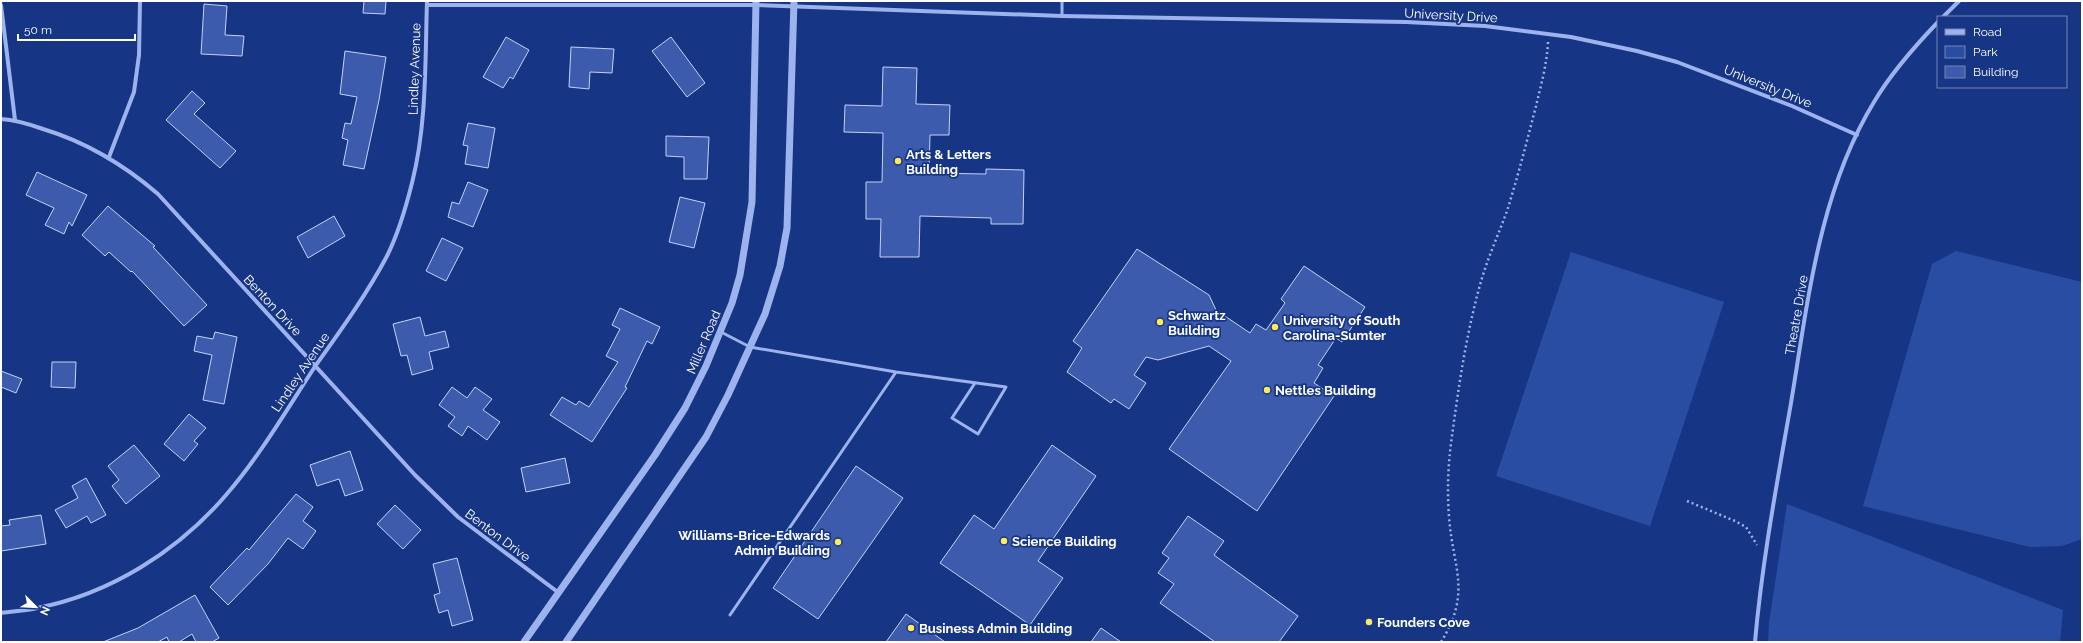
<svg xmlns="http://www.w3.org/2000/svg" width="2083" height="643" font-family="Raleway,sans-serif">
	<style>
		.green { fill: #2a4da4 }
		.building { fill: #3c5bad; stroke: #c2d2f9 }
		.lines { fill: none; stroke-linecap: round; stroke-linejoin: round }
		.path { stroke: #9db3ed; stroke-width: 2.5; stroke-dasharray: 2 3; stroke-linecap: butt }
		.service { stroke: #9db3ed; stroke-width: 3 }
		.minor { stroke: #9db3ed; stroke-width: 4 }
		.tertiary { stroke: #9db3ed; stroke-width: 7 }
		.poi-dot { fill: #ffeb59; stroke: #173585; stroke-width: 1.5 }
		.labels { text-anchor: middle; stroke-width: 3.5; stroke-linejoin: round; paint-order: stroke }
		.street-label { font-size: 13px; fill: #fff; stroke: #173585 }
		.poi-label { font-size: 13px; font-weight: bold; fill: #fff; stroke: #173585; text-anchor: start }
	</style>
	<rect width="100%" height="100%" fill="#173585"/>
	<path class="green" d="M1956,251l126,31v257l-20,7 -32,1 -167,-41 69,-242z
		M1571,252l153,50 -74,224 -154,-50z
		M1787,504l276,106 -3,32h-292l1,-19z"/>
	<path class="building" d="M364,1h22l-1,13 -22,-1z
		M204,4l23,2 -2,29 19,1 -2,20 -41,-2z
		M506,37l23,13 -16,29 -3,-2 -7,11 -20,-11z
		M671,37l34,46 -18,14 -35,-46z
		M571,47l43,2 -2,24 -22,-1 -1,17 -20,-2z
		M345,51l41,6 -7,43 -15,69 -21,-4 5,-25 -6,-2 3,-15 6,1 6,-27 -17,-3z
		M883,67l34,1 -1,36 34,1 -1,30h-19l-1,38 57,1v-5l38,1 -1,54h-32v-6l-71,-2 -1,41h-39l1,-38h-15v-37h16l1,-49 -39,-1 1,-27 37,1z
		M192,91l13,12 -11,11 42,37 -16,17 -54,-48z
		M468,123l27,5 -7,40 -23,-4 3,-18 -5,-1z
		M666,136l43,1 -2,42h-23v-22l-18,-1z
		M37,172l50,23 -15,31 -3,-4 -5,12 -19,-9 9,-17 -28,-13z
		M468,182l20,8 -15,37 -25,-10 4,-15 7,2z
		M680,197l25,6 -11,45 -25,-6z
		M108,206l47,40 -2,1 54,58 -23,21 -52,-55 -1,1 -22,-20 -4,4 -23,-21z
		M334,216l11,20 -37,22 -11,-21z
		M442,238l21,10 -17,33 -20,-10z
		M1137,249l72,46 7,15 34,23 6,-9 10,6 19,-27 -4,-4 23,-33 61,41 -23,35 -6,-4 -18,27 5,3 -9,15 20,13 -77,115 -88,-62 62,-88 -22,-15 -51,14 -12,-3 -12,18 12,8 -17,26 -15,-10 -3,4 -44,-31 15,-24 -9,-7z
		M620,308l40,19 -8,17 -5,-3 -22,46 2,1 -35,54 -42,-27 12,-18 14,8 3,-4 10,6 29,-45 -12,-6 14,-27 -8,-4z
		M420,317l5,19 20,-5 4,16 -20,5 4,17 -21,6 -5,-20 -6,1 -8,-32z
		M215,332l22,5 -13,67 -21,-4 9,-45 -18,-4 3,-15 16,3z
		M52,362h24l-1,26 -24,-1z
		M1,371l21,8 -6,14 -15,-6z
		M452,387l15,11 8,-11 17,12 -9,11 17,12 -13,18 -19,-14 -6,10 -14,-10 7,-9 -16,-12z
		M189,414l17,14 -12,13 4,3 -14,17 -20,-17z
		M134,445l26,31 -34,28 -14,-18 7,-6 -11,-14z
		M1052,445l44,31 -58,85 25,17 -33,47 -90,-62 34,-48 20,14z
		M350,451l13,39 -18,6 -6,-17 -22,7 -7,-21z
		M565,458l5,25 -44,9 -5,-24z
		M856,466l47,32 -85,121 -45,-31z
		M86,478l20,37 -15,8 -4,-7 -21,12 -11,-18 23,-12 -6,-12z
		M296,494l17,13 -10,14 13,10 -13,18 -15,-11 -20,26 -40,41 -18,-18 37,-39 2,2z
		M395,505l26,25 -18,19 -26,-25z
		M41,515l5,29 -45,7v-25l9,-1 -1,-5z
		M1188,516l36,25 -10,14 84,61 -19,26h-64l-55,-39 14,-19 -16,-11 11,-15 -7,-5z
		M457,558l16,62 -21,6 -4,-16 -9,3 -5,-18 6,-2 -7,-29z
		M195,595l24,43 -7,4h-16l-4,-8 -13,8h-10l-2,-5 -9,5h-55l35,-14z
		M906,614l39,28h-59z
		M1101,628l20,14h-30z"/>
	<g class="lines">
		<path class="path" d="M1687,501l48,20 11,6 11,18
			M1441,642c31,-50 12,-73 8,-125 -2,-28 -1,-54 3,-81 7,-52 15,-107 30,-158 7,-23 17,-45 25,-67 11,-35 20,-70 29,-105 5,-21 11,-42 12,-64"/>
		<path class="service" d="M1062,16v-15
			M721,332l29,15 146,25 110,15 -28,47 -26,-16 23,-35
			M730,615l166,-243"/>
		<path class="minor" d="M1,5l14,115
			M427,5h329l306,11 344,6 79,4 86,11 66,14 40,11 115,44 65,29
			M1943,17l16,-16
			M1,119c15,1 28,5 42,10 43,13 80,35 115,65l257,281 43,42 101,76
			M109,157l25,-65 5,-37 1,-54
			M1,613c12,-2 24,-2 36,-5 73,-14 141,-57 189,-113 34,-39 61,-86 90,-130 25,-35 51,-71 71,-109 11,-22 19,-49 25,-73 15,-59 13,-121 15,-182
			M1755,642c7,-80 22,-159 36,-239 17,-102 28,-211 83,-301 17,-29 41,-56 64,-80"/>
		<path class="tertiary" d="M524,642l131,-187 30,-47 21,-42 26,-63 8,-28 12,-73 4,-201
			M566,642l140,-205 22,-42 37,-81 15,-48 7,-38 7,-227"/>
	</g>
	<g class="poi-dot">
		<circle cx="898" cy="161" r="4"/>
		<circle cx="1160" cy="322" r="4"/>
		<circle cx="1275" cy="327" r="4"/>
		<circle cx="1267" cy="390" r="4"/>
		<circle cx="1004" cy="541" r="4"/>
		<circle cx="838" cy="542" r="4"/>
		<circle cx="1369" cy="622" r="4"/>
		<circle cx="911" cy="628" r="4"/>
	</g>
	<g class="labels">
		<g class="street-label">
			<text transform="translate(1451 15) rotate(3)" y="5">University Drive</text>
			<text transform="translate(414 69) rotate(-88)" y="5">Lindley Avenue</text>
			<text transform="translate(1768 86) rotate(22)" y="5">University Drive</text>
			<text transform="translate(273 305) rotate(47)" y="5">Benton Drive</text>
			<text transform="translate(1796 315) rotate(-80)" y="5">Theatre Drive</text>
			<text transform="translate(703 342) rotate(-67)" y="5">Miller Road</text>
			<text transform="translate(300 372) rotate(-56)" y="5">Lindley Avenue</text>
			<text transform="translate(498 535) rotate(37)" y="5">Benton Drive</text>
		</g>
		<g class="poi-label">
			<text x="906" y="159">Arts &amp; Letters<tspan x="906" dy="15">Building</tspan></text>
			<text x="1168" y="320">Schwartz<tspan x="1168" dy="15">Building</tspan></text>
			<text x="1283" y="325">University of South<tspan x="1283" dy="15">Carolina-Sumter</tspan></text>
			<text x="1275" y="395">Nettles Building</text>
			<text x="830" y="540" text-anchor="end">Williams-Brice-Edwards<tspan x="830" dy="15">Admin Building</tspan></text>
			<text x="1012" y="546">Science Building</text>
			<text x="1377" y="627">Founders Cove</text>
			<text x="919" y="633">Business Admin Building</text>
		</g>
	</g>
	<rect width="2083" height="643" fill="none" stroke="#ffffff" stroke-width="4"/>
	<rect x="1937" y="16" width="130" height="72" fill="#173585" stroke="#7486b6"/>
	<rect x="1945" y="29" width="20" height="6" fill="#9db3ed" stroke="#7486b6"/>
	<text x="1973" y="36" font-size="12" fill="#ffffff">Road</text>
	<rect x="1945" y="46" width="20" height="12" fill="#2a4da4" stroke="#7486b6"/>
	<text x="1973" y="56" font-size="12" fill="#ffffff">Park</text>
	<rect x="1945" y="66" width="20" height="12" fill="#3c5bad" stroke="#7486b6"/>
	<text x="1973" y="76" font-size="12" fill="#ffffff">Building</text>
	<g transform="translate(36 607) rotate(114)" stroke="#173585" stroke-width="3" paint-order="stroke">
	<path d="M0-3L7 15L0 10L-7 15Z" fill="#ffffff"/>
	<text y="-6" font-size="11" font-weight="bold" text-anchor="middle" fill="#ffffff">N</text>
	</g>
	<path d="M18 34v6h117v-6" fill="none" stroke="#ffffff" stroke-width="2"/>
	<text x="24" y="34" font-size="12" fill="#ffffff" stroke="#173585" stroke-width="3" paint-order="stroke">50 m</text>
</svg>
